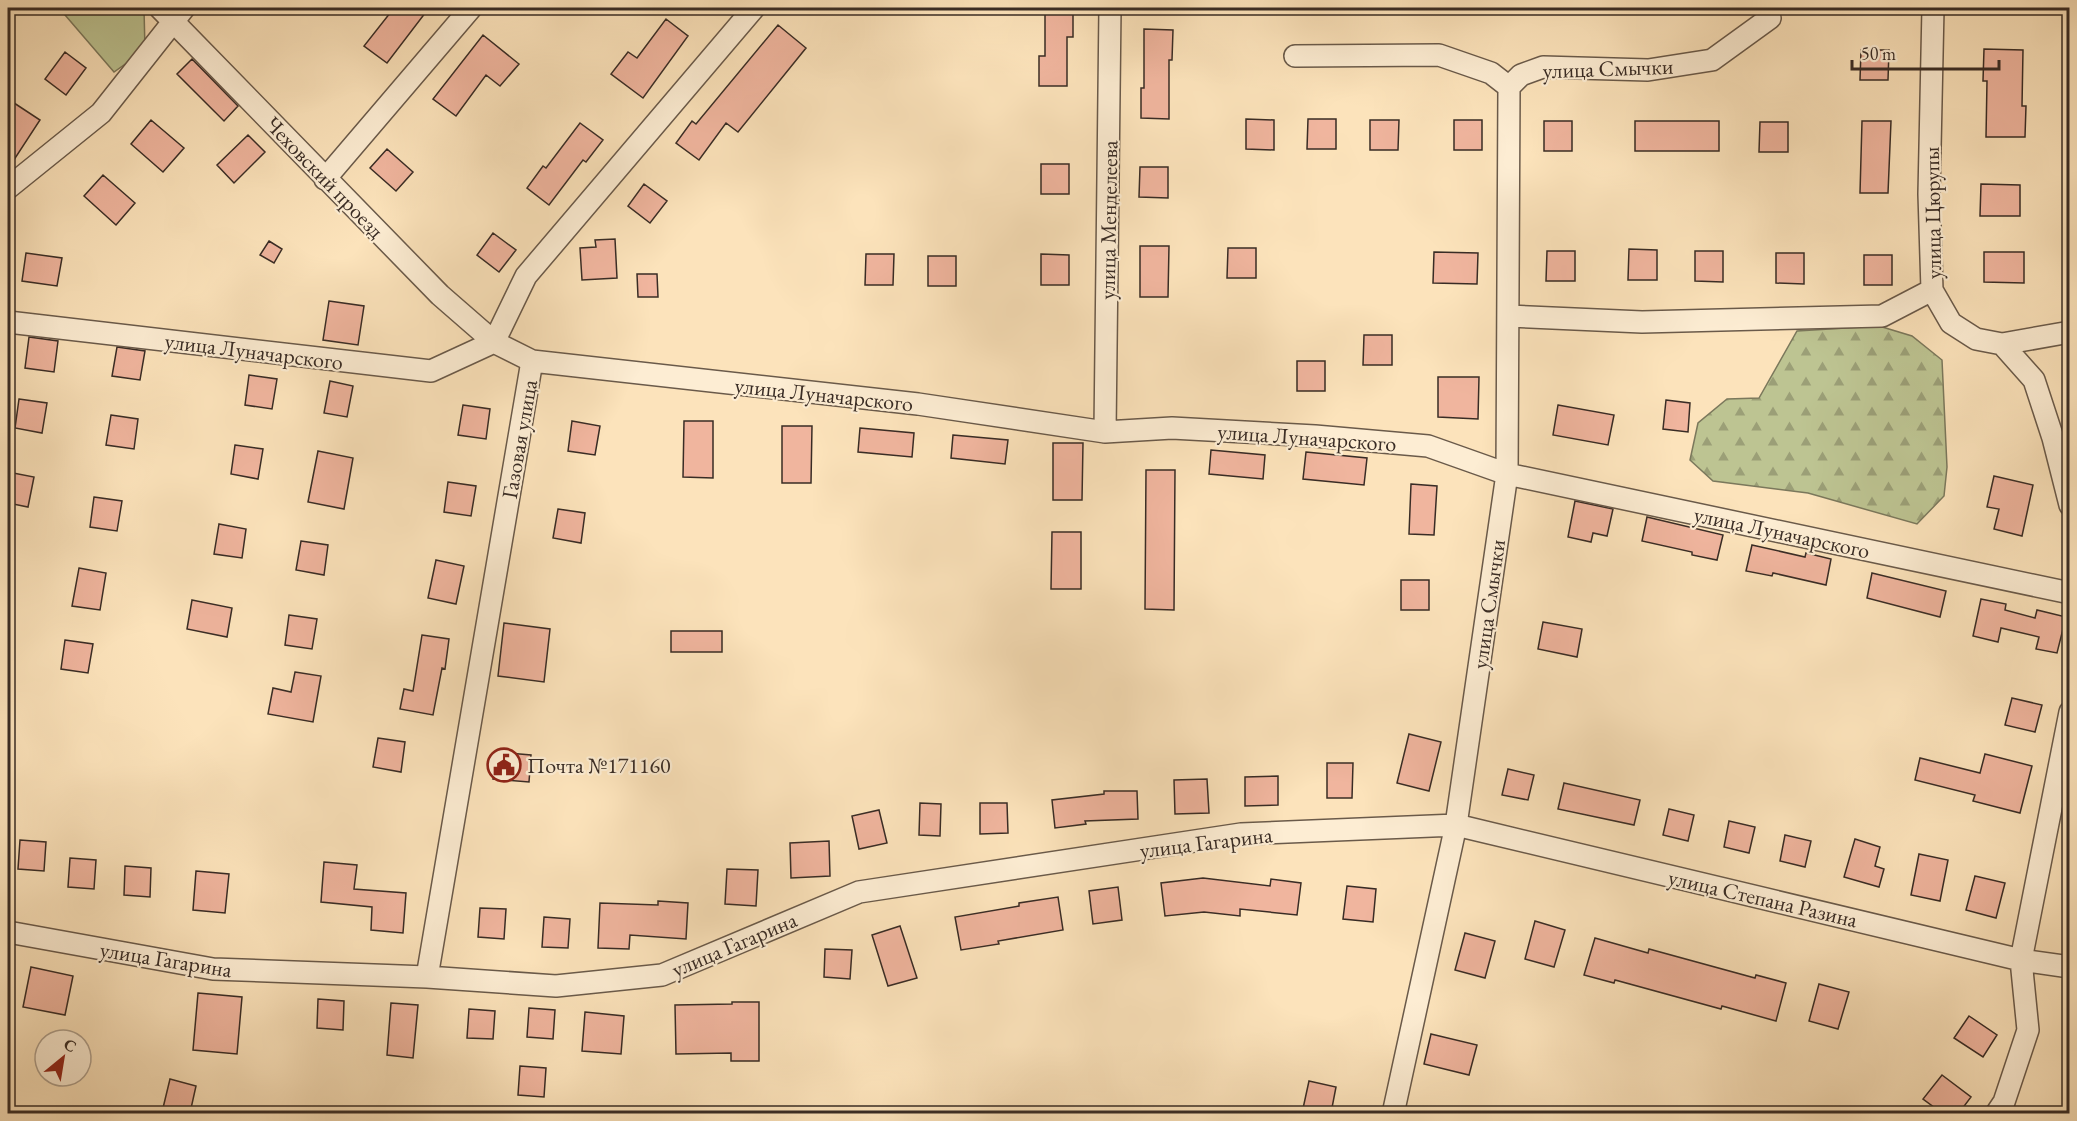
<svg xmlns="http://www.w3.org/2000/svg" width="2077" height="1121" font-family="'EB Garamond',serif">
	<style>
		.green { fill: #bdc492; stroke: #7b785c; stroke-width: 1.5 }
		.forest { fill: url(#forest-firs); stroke: #7b785c; stroke-width: 1.5 }
		.building { fill: #f0b59e; stroke: #392c25; stroke-width: 1.5 }
		.lines { fill: none; stroke-linecap: round; stroke-linejoin: round }
		.minor-casing { stroke: #6a5a4a; stroke-width: 24 }
		.minor { stroke: #fdedd3; stroke-width: 21 }
		.labels { text-anchor: middle; stroke-width: 4.5; stroke-linejoin: round; paint-order: stroke }
		.street-label { font-size: 22px; fill: #392c25; stroke: #fdedd3 }
		.poi-label { font-size: 22px; fill: #392c25; stroke: #fdedd3; text-anchor: start }
	</style>
	<defs>
		<pattern id="forest-firs" width="22" height="20" patternUnits="userSpaceOnUse" patternTransform="scale(1.5)"><rect width="22" height="20" fill="#bdc492"/><path d="M5 1l3.5 6h-7zM16 11l3.5 6h-7z" fill="#9b9f77"/></pattern>
	</defs>
	<rect width="100%" height="100%" fill="#fce3bb"/>
	<filter id="stains"><feTurbulence type="fractalNoise" baseFrequency=".00333" numOctaves="4"/><feColorMatrix values="0 0 0 0 .2 0 0 0 0 .09 0 0 0 0 .02 0 0 0 .5 -.17"/></filter>
	<radialGradient id="worn" r=".72"><stop offset=".6" stop-color="#630" stop-opacity="0"/><stop offset="1" stop-color="#630" stop-opacity=".3"/></radialGradient>
	<path class="green" d="M59,8h83l2,1 1,41 -31,22z"/>
	<path class="forest" d="M1879,326l33,10 30,24 5,107 -3,29 -27,28 -109,-31 -95,-12 -23,-21 8,-37 29,-24 32,-1 38,-67z"/>
	<path class="building" d="M394,8h35l-42,55 -23,-17z
		M1045,8h28v29h-6v49h-28v-30h6z
		M666,19l22,17 -45,62 -32,-24 17,-22 9,6z
		M778,25l28,23 -68,84 -12,-9 -27,37 -23,-17 16,-22 4,3z
		M1144,29l29,1 -1,30h-3v59l-28,-1v-30h3z
		M483,35l36,29 -19,22 -14,-11 -30,41 -23,-17z
		M1984,49l39,1 -1,56h4l-1,31h-39l1,-56h-4z
		M1861,50h28l-1,30h-28z
		M65,52l21,16 -20,27 -21,-16z
		M192,59l46,47 -14,15 -47,-47z
		M8,99l32,21 -32,49z
		M1246,119l28,1v30l-28,-1z
		M1308,119h28v30h-29z
		M151,120l33,28 -21,24 -32,-28z
		M1370,120h29l-1,30h-28z
		M1454,120h28v30h-28z
		M1544,121h28v30h-28z
		M1635,121h84v30h-84z
		M1862,121h29l-3,72h-28z
		M1760,122h28v30h-29z
		M580,123l23,17 -17,22 -3,-2 -34,45 -22,-17 16,-22 3,2z
		M248,135l17,17 -31,31 -17,-18z
		M387,149l26,23 -17,19 -26,-23z
		M1041,164h28v30h-28z
		M1140,167h28v31l-29,-1z
		M103,175l32,28 -19,22 -32,-29z
		M644,184l23,17 -17,22 -22,-17z
		M1981,184l39,1v31h-40z
		M493,233l23,17 -17,22 -22,-17z
		M615,239l2,39 -35,2 -2,-32 16,-1 -1,-7z
		M269,241l13,8 -8,14 -14,-8z
		M1140,246h29l-1,51h-28z
		M1228,248h28v30h-29z
		M1629,249l28,1v30h-29z
		M1547,251h28v30h-29z
		M1695,251h28v31l-28,-1z
		M1434,252l44,1 -1,31 -44,-1z
		M1984,252h40v31l-40,-1z
		M26,253l36,5 -5,28 -35,-5z
		M1776,253h28v31l-28,-1z
		M866,254h28l-1,31h-28z
		M1041,254l28,1v30h-28z
		M1864,255h28v30h-28z
		M928,256h28v30h-28z
		M637,274h20l1,23h-20z
		M329,301l35,5 -6,39 -35,-5z
		M1364,335h28v30h-29z
		M29,337l29,4 -4,31 -29,-4z
		M117,347l28,4 -5,29 -28,-4z
		M1297,361h28v30h-28z
		M249,375l28,4 -5,30 -27,-4z
		M1438,377h41l-1,42 -40,-2z
		M330,381l23,5 -6,31 -23,-4z
		M19,399l28,4 -5,30 -27,-5z
		M1666,400l24,3 -2,29 -25,-3z
		M463,405l27,4 -4,30 -28,-4z
		M1558,405l56,10 -6,30 -55,-10z
		M111,415l27,4 -4,30 -28,-4z
		M572,421l28,5 -5,29 -27,-4z
		M684,421h29v57l-30,-1z
		M782,426h30l-1,57h-29z
		M860,428l54,5 -2,24 -54,-5z
		M953,435l55,5 -3,24 -54,-6z
		M1053,443h30l-1,57h-29z
		M235,445l28,4 -5,30 -27,-5z
		M1211,450l54,5 -2,24 -54,-5z
		M318,451l35,7 -9,51 -36,-7z
		M1306,452l61,6 -3,27 -61,-6z
		M1146,470h29l-1,140 -29,-1z
		M8,472l26,5 -6,30 -20,-4z
		M1994,476l39,9 -11,51 -28,-7 5,-20 -12,-2z
		M448,482l28,4 -5,30 -27,-4z
		M1411,484l26,2 -3,49 -25,-1z
		M94,497l28,4 -5,30 -27,-4z
		M1575,501l38,8 -6,27 -14,-3 -2,9 -23,-5z
		M558,509l27,4 -4,30 -28,-5z
		M1647,517l76,18 -6,25 -25,-5v-3l-50,-11z
		M219,524l27,5 -4,29 -28,-4z
		M1052,532h29v57h-30z
		M301,541l27,4 -4,30 -28,-5z
		M1752,545l53,12 1,-4 25,6 -5,26 -53,-12 -1,3 -26,-5z
		M436,560l28,6 -8,38 -28,-6z
		M79,568l27,5 -6,37 -28,-4z
		M1872,573l74,18 -6,26 -73,-19z
		M1401,580h28v30h-28z
		M1981,599l25,5 -1,6 30,8 2,-8 29,7 -9,36 -21,-4 3,-12 -38,-9 -3,14 -25,-6z
		M192,600l40,8 -5,29 -40,-8z
		M289,615l28,4 -5,30 -27,-4z
		M1543,622l39,7 -5,28 -39,-8z
		M504,623l46,6 -6,53 -46,-6z
		M671,631h51v21h-51z
		M422,635l27,4 -4,30 -3,-1 -9,47 -33,-6 4,-20 9,2z
		M65,640l28,4 -5,29 -27,-4z
		M295,672l26,4 -8,46 -45,-8 5,-26 18,4z
		M2012,698l30,7 -7,27 -30,-7z
		M1409,734l32,8 -12,49 -32,-8z
		M378,738l27,4 -4,30 -28,-5z
		M496,752l35,3 -2,27 -36,-3z
		M1985,754l47,12 -12,47 -47,-12 2,-6 -60,-15 5,-22 60,15z
		M1327,763h26l-1,35h-25z
		M1508,769l26,6 -6,25 -26,-5z
		M1278,776v29l-33,1v-29z
		M1207,779l2,34 -34,1 -1,-34z
		M1564,783l76,17 -6,25 -76,-16z
		M1104,791h33l1,28 -53,2 1,3 -31,4 -3,-28 52,-6z
		M920,803l21,1 -1,32 -21,-1z
		M980,803h27l1,30 -28,1z
		M1669,809l25,6 -6,26 -25,-6z
		M879,810l8,33 -28,6 -7,-33z
		M1729,821l26,6 -6,26 -25,-6z
		M1785,835l26,6 -6,26 -25,-6z
		M1855,839l25,8 -5,19 9,3 -5,18 -35,-10z
		M20,840l26,2 -2,29 -26,-2z
		M829,841l1,35 -39,2 -1,-35z
		M1919,854l29,6 -8,41 -29,-6z
		M70,858l26,2 -2,29 -26,-2z
		M324,862l33,3 -3,24 52,4 -3,40 -32,-3 1,-23 -51,-5z
		M125,866l26,2 -1,29 -26,-2z
		M727,869l31,1 -2,36 -31,-2z
		M196,871l33,3 -4,39 -32,-3z
		M1975,876l30,7 -9,35 -30,-8z
		M1203,878l67,8 1,-7 30,4 -4,32 -57,-6v7l-36,-4 -39,4 -4,-33z
		M1347,886l29,3 -3,33 -30,-3z
		M1118,887l4,33 -29,4 -4,-33z
		M1058,897l5,33 -65,11 1,3 -38,6 -6,-33 64,-11v-3z
		M658,901l30,2 -2,36 -56,-4 -1,14 -31,-1 2,-45 58,2z
		M480,908l26,1 -2,30 -26,-2z
		M544,917l26,2 -2,29 -26,-1z
		M1535,921l30,9 -11,37 -29,-8z
		M900,926l17,52 -29,8 -16,-51z
		M1465,933l30,8 -10,37 -30,-8z
		M1595,938l53,15 1,-4 106,29 1,-3 30,8 -10,38 -54,-15 -1,3 -106,-29 -1,3 -30,-8z
		M825,949l27,1 -2,29 -26,-2z
		M31,967l42,9 -8,39 -42,-8z
		M1819,984l30,8 -11,37 -29,-8z
		M198,993l44,4 -5,57 -44,-4z
		M318,999l26,2 -1,29 -26,-2z
		M732,1002h27v59h-28v-8l-55,1 -1,-49 57,-1z
		M391,1003l27,2 -5,53 -26,-3z
		M529,1008l26,2 -2,29 -26,-2z
		M469,1009l26,2 -2,28 -26,-1z
		M585,1012l39,4 -3,38 -39,-3z
		M1969,1016l28,19 -14,22 -29,-19z
		M1431,1034l46,11 -8,30 -45,-11z
		M520,1066l26,2 -2,29 -26,-2z
		M1942,1075l29,22 -12,16h-17l-19,-14z
		M170,1079l26,7 -6,27 -27,-5z
		M1309,1081l27,6 -5,26h-29z"/>
	<g class="lines">
		<g class="minor-casing">
			<path id="minor" d="M1933,8l-4,186 3,96 19,33 25,16 26,5 32,36 19,58 17,67
				M1295,56l144,-1 52,18 18,14 12,-12 22,-8 105,3 64,-10 58,-42
				M325,179l146,-171
				M8,188l93,-75 83,-105
				M1508,316l134,6 240,-6 50,-26
				M8,322l423,49 63,-29 -54,-47 -280,-287
				M2002,344l68,-12
				M532,361l386,43 187,28 67,-4 143,8 113,10 79,28 563,119
				M1105,432l5,-424
				M8,932l205,37 214,8 129,9 106,-11 197,-83 382,-58 215,-9 565,135 49,7
				M427,977l105,-616 -38,-19 32,-66 228,-268
				M1393,1114l63,-289 51,-351 2,-387
				M1996,1114l8,-12 24,-72 -7,-70 49,-248"/>
		</g>
		<use href="#minor" class="minor"/>
	</g>
	<defs>
		<g id="civic-ring" transform="scale(1.725)"><circle r="9.5" fill="#fdedd3" stroke="#8f2418" stroke-width="1.5"/><path d="M-.6-6.5H3V-4.5H.6V-3L4-1V1h2V6H-6V1h2V-1L-.6-3ZM-1.2 2.5V6h2.4V2.5Z" fill="#8f2418"/></g>
	</defs>
	<g fill-rule="evenodd">
		<use href="#civic-ring" x="504" y="765"/>
	</g>
	<g class="labels">
		<g class="street-label">
			<text transform="translate(1608 68) rotate(-2)" y="8">улица Смычки</text>
			<text transform="translate(325 177) rotate(46)" y="8">Чеховский проезд</text>
			<text transform="translate(1932 213) rotate(-91)" y="8">улица Цюрупы</text>
			<text transform="translate(1108 220) rotate(-89)" y="8">улица Менделеева</text>
			<text transform="translate(254 351) rotate(7)" y="8">улица Луначарского</text>
			<text transform="translate(824 394) rotate(6)" y="8">улица Луначарского</text>
			<text transform="translate(1307 437) rotate(4)" y="8">улица Луначарского</text>
			<text transform="translate(519 439) rotate(-80)" y="8">Газовая улица</text>
			<text transform="translate(1782 532) rotate(12)" y="8">улица Луначарского</text>
			<text transform="translate(1488 604) rotate(-82)" y="8">улица Смычки</text>
			<text transform="translate(1206 842) rotate(-7)" y="8">улица Гагарина</text>
			<text transform="translate(1763 898) rotate(13)" y="8">улица Степана Разина</text>
			<text transform="translate(734 944) rotate(-23)" y="8">улица Гагарина</text>
			<text transform="translate(166 959) rotate(9)" y="8">улица Гагарина</text>
		</g>
		<g class="poi-label">
			<text x="527" y="773">Почта №171160</text>
		</g>
	</g>
	<rect width="2077" height="1121" fill="none" stroke="#fce3bb" stroke-width="30"/>
	<rect x="9" y="9" width="2059" height="1103" fill="none" stroke="#392c25" stroke-width="3"/>
	<rect x="15" y="15" width="2047" height="1091" fill="none" stroke="#392c25" stroke-width="1.5"/>
	<g transform="translate(63 1058) rotate(30)"><circle r="28" fill="#fdedd3" stroke="#afa08d" stroke-width="1.5"/>
	<path d="M0-4.5L10 22L0 15L-10 22Z" fill="#8f2418"/>
	<text y="-9" font-size="16" font-weight="bold" text-anchor="middle" fill="#392c25">С</text>
	</g>
	<path d="M1852 60v9h147v-9" fill="none" stroke="#392c25" stroke-width="3"/>
	<text x="1861" y="60" font-size="18" fill="#392c25" stroke="#fdedd3" stroke-width="4.5" paint-order="stroke">50 m</text>
	<rect width="100%" height="100%" filter="url(#stains)"/>
	<rect width="100%" height="100%" fill="url(#worn)"/>
</svg>
